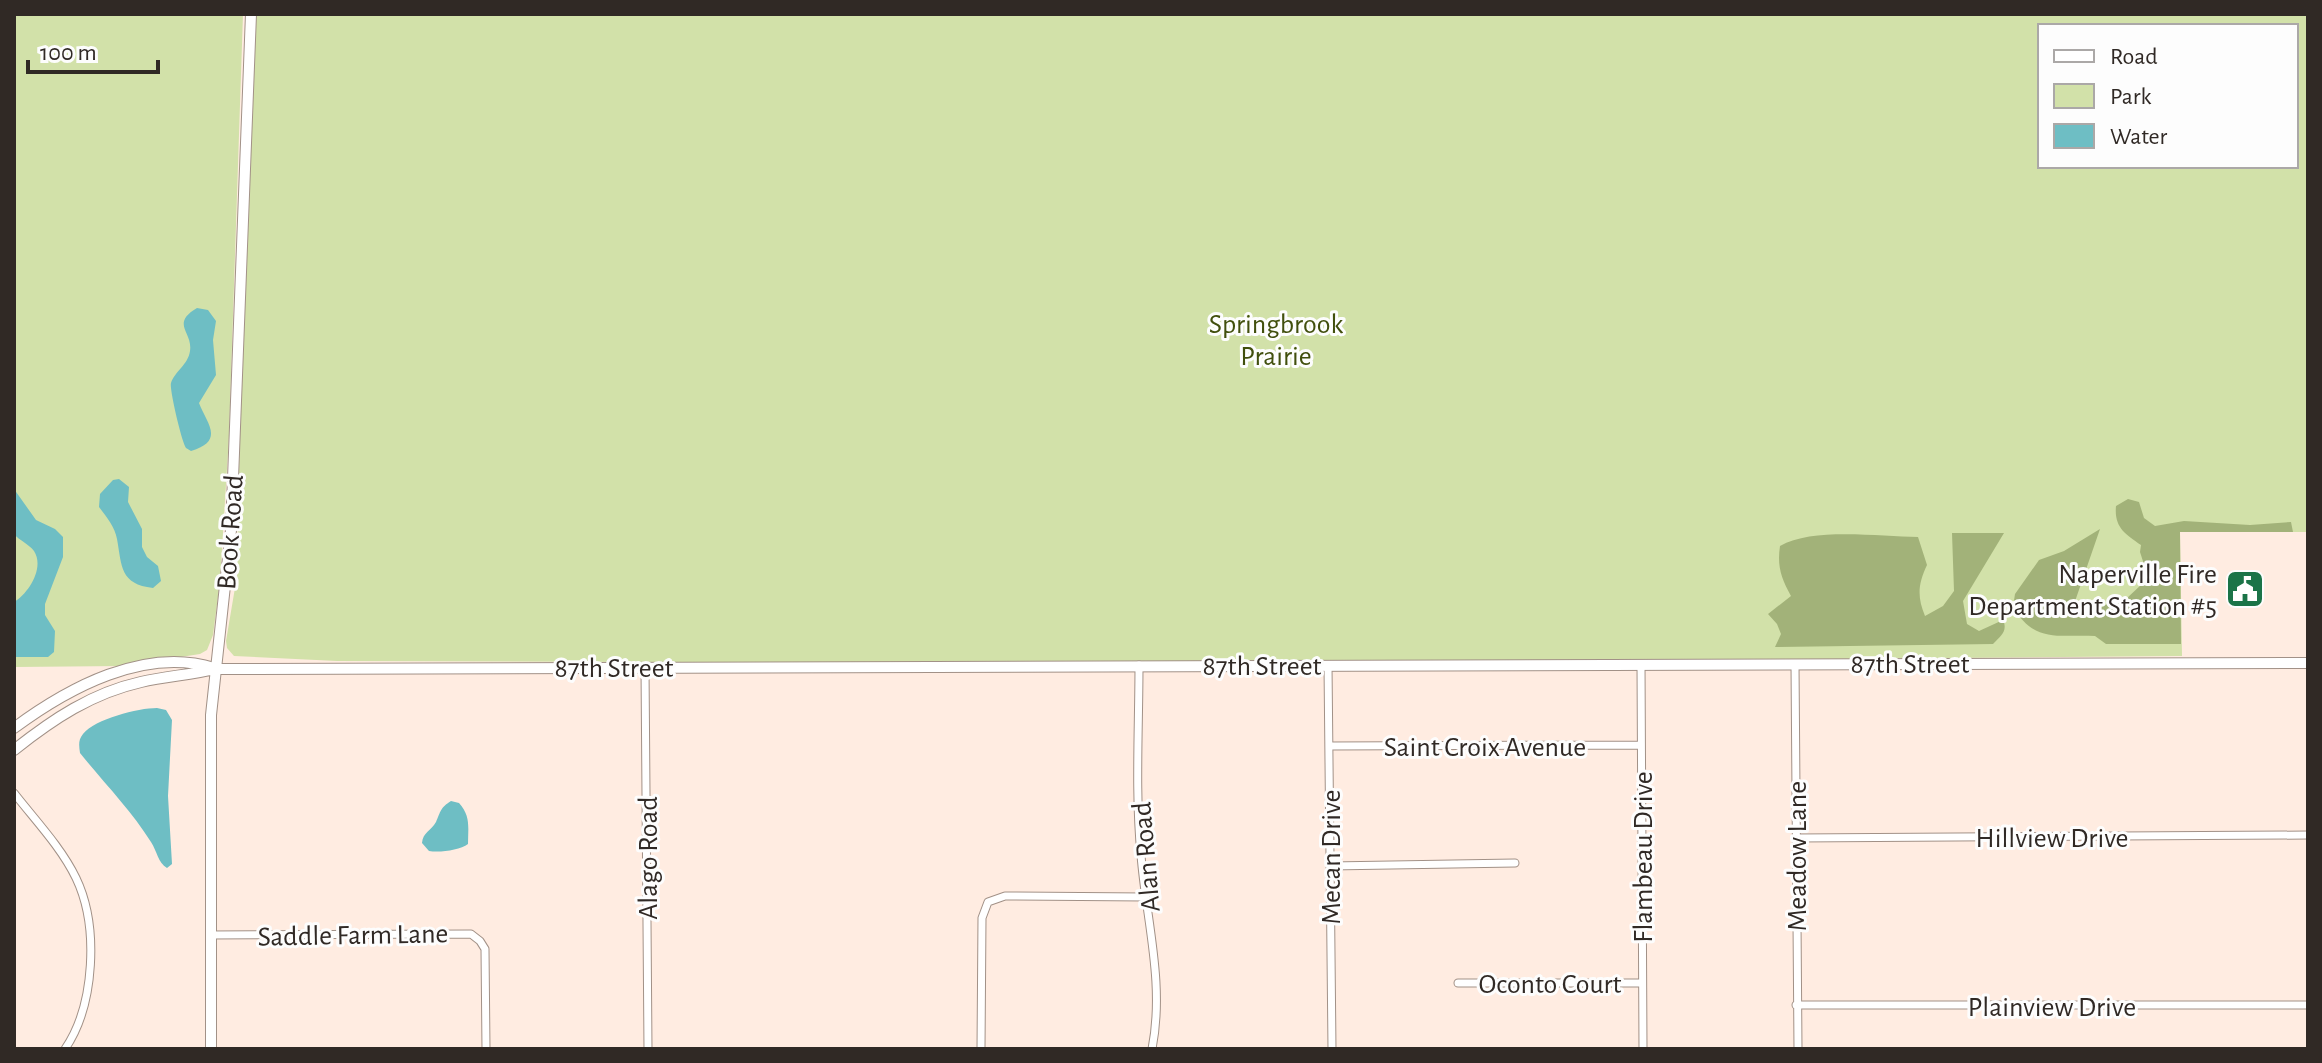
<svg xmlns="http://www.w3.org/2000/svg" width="2322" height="1063" font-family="'Alegreya Sans',sans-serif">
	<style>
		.green { fill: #d2e1a9; fill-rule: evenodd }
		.forest { fill: #a2b279 }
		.water { fill: #6ebec4 }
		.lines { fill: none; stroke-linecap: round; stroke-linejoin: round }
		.street-casing { stroke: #a29187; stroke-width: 9 }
		.secondary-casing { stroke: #a29187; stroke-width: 12 }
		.street { stroke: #fff; stroke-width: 7 }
		.secondary { stroke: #fff; stroke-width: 10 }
		.labels { text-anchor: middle; stroke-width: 6; stroke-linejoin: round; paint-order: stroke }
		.park-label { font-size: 28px; fill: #414f0d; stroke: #fdfdfd }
		.street-label { font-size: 28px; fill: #302925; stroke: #fdfdfd }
		.poi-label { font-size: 28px; fill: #302925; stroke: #fdfdfd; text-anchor: end }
	</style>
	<rect width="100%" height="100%" fill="#ffece1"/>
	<path class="green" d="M14,14h229l-14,422 -9,145 -7,54 -6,15 -7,4 -77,12 -109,1z
		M255,14h2053v518h-128l2,124 -916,8 -929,-3 -103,-5 -7,-8 -1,-7 11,-65 3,-155zM2040,26h256v140h-256z"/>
	<path class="forest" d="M2128,499l11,3 5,16 11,8 29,-5 66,4 41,-3 2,10h-113l1,112h-75l-11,-8c-36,-2 -60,8 -82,-29l2,-13 24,-34 25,-9 36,-22 -28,81 20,1 24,-11 10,-1 16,-15 7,-4 -9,-28 1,-7c-16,-11 -27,-18 -25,-39z
		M1952,533h52l-41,68 4,23 12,7 24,-11c5,11 -2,16 -10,24l-218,3 6,-13 -4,-10 -9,-10 23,-18c-10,-18 -14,-30 -11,-50 33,-19 100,-9 138,-9l9,28c-9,19 -10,32 -2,51l18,-10 11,-15z"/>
	<path class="water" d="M197,308l11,2 8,11 -3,19 3,35 -17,28c7,19 27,38 -8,48l-5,-3c-4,-5 -17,-60 -15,-65 4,-12 17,-18 19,-32 3,-19 -20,-27 7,-43z
		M119,479l10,8 -1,15 14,27v18l5,10 11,9 3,15 -8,7c-33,-4 -31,-21 -36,-49 -2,-12 -11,-23 -18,-32l1,-13 13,-14z
		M14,489l22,31 19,9 8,8v20l-18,47v11l10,16 -1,21 -6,5h-34v-55c14,-8 31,-34 20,-51 -5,-7 -14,-10 -20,-17z
		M157,708l9,2 6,10 -4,76 4,68 -5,4c-9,-5 -10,-17 -16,-26 -20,-32 -47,-59 -71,-89 -1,-7 -2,-13 3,-19 12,-15 55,-26 74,-26z
		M451,801l8,2c12,13 9,25 9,41 -8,6 -28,9 -39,7l-7,-8c1,-11 9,-12 14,-21 5,-11 4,-14 15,-21z"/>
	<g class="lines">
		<g class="street-casing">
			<path id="street" d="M1641,664l2,385
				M1795,664l3,385
				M1139,665c0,63 -4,127 2,190 5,65 24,128 11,194
				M1328,665l4,384
				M645,667l3,382
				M1329,746l312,-1
				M14,793c21,27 47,54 62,85 23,48 19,127 -11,171
				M1797,838l511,-3
				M1330,866l185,-3
				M210,935l261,-1 9,7 5,8 1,100
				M1458,983h184
				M1796,1005h512
				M981,1049l1,-131 6,-16 17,-6 140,1"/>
		</g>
		<g class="secondary-casing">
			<path id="secondary" d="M14,728c54,-40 131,-82 200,-60
				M14,750c39,-31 78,-57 127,-68 25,-6 50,-7 74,-13l2093,-6
				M211,1049v-334l20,-185 20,-516"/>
		</g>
		<use href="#street" class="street"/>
		<use href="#secondary" class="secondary"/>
	</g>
	<defs>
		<g id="civic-square" transform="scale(2)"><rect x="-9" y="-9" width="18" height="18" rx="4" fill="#1b7448" stroke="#fdfdfd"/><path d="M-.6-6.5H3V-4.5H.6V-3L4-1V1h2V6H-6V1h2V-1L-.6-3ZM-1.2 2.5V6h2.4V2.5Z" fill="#fff"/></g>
	</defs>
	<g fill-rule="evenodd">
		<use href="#civic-square" x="2245" y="589"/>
	</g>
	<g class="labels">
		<g class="park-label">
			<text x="1276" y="333">Springbrook<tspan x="1276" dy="32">Prairie</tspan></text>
		</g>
		<g class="street-label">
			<text transform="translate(229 532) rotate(-86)" y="10">Book Road</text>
			<text x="1910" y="673">87th Street</text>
			<text x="1262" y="675">87th Street</text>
			<text x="614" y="677">87th Street</text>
			<text x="1485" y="756">Saint Croix Avenue</text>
			<text x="2052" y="847">Hillview Drive</text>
			<text transform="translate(1796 856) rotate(-90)" y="10">Meadow Lane</text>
			<text transform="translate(1145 857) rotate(-95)" y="10">Alan Road</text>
			<text transform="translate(1330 857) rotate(-90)" y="10">Mecan Drive</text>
			<text transform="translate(1642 857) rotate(-90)" y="10">Flambeau Drive</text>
			<text transform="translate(647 858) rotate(-90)" y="10">Alago Road</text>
			<text transform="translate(353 934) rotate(-1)" y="10">Saddle Farm Lane</text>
			<text x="1550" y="993">Oconto Court</text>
			<text x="2052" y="1016">Plainview Drive</text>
		</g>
		<g class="poi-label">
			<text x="2217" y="583">Naperville Fire<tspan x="2217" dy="32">Department Station #5</tspan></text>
		</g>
	</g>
	<rect width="2322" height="1063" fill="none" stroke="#302925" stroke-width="32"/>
	<rect x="2038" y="24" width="260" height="144" fill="#fdfdfd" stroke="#aba8a7" stroke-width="2"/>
	<rect x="2054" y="50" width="40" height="12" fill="#ffffff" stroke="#aba8a7" stroke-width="2"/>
	<text x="2110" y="64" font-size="24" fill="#302925">Road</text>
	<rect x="2054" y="84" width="40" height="24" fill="#d2e1a9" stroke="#aba8a7" stroke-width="2"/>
	<text x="2110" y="104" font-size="24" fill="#302925">Park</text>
	<rect x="2054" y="124" width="40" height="24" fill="#6ebec4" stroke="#aba8a7" stroke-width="2"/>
	<text x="2110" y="144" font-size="24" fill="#302925">Water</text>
	<path d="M28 60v12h130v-12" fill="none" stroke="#302925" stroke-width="4"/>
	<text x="40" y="60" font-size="24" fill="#302925" stroke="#fdfdfd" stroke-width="6" paint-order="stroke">100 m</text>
</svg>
